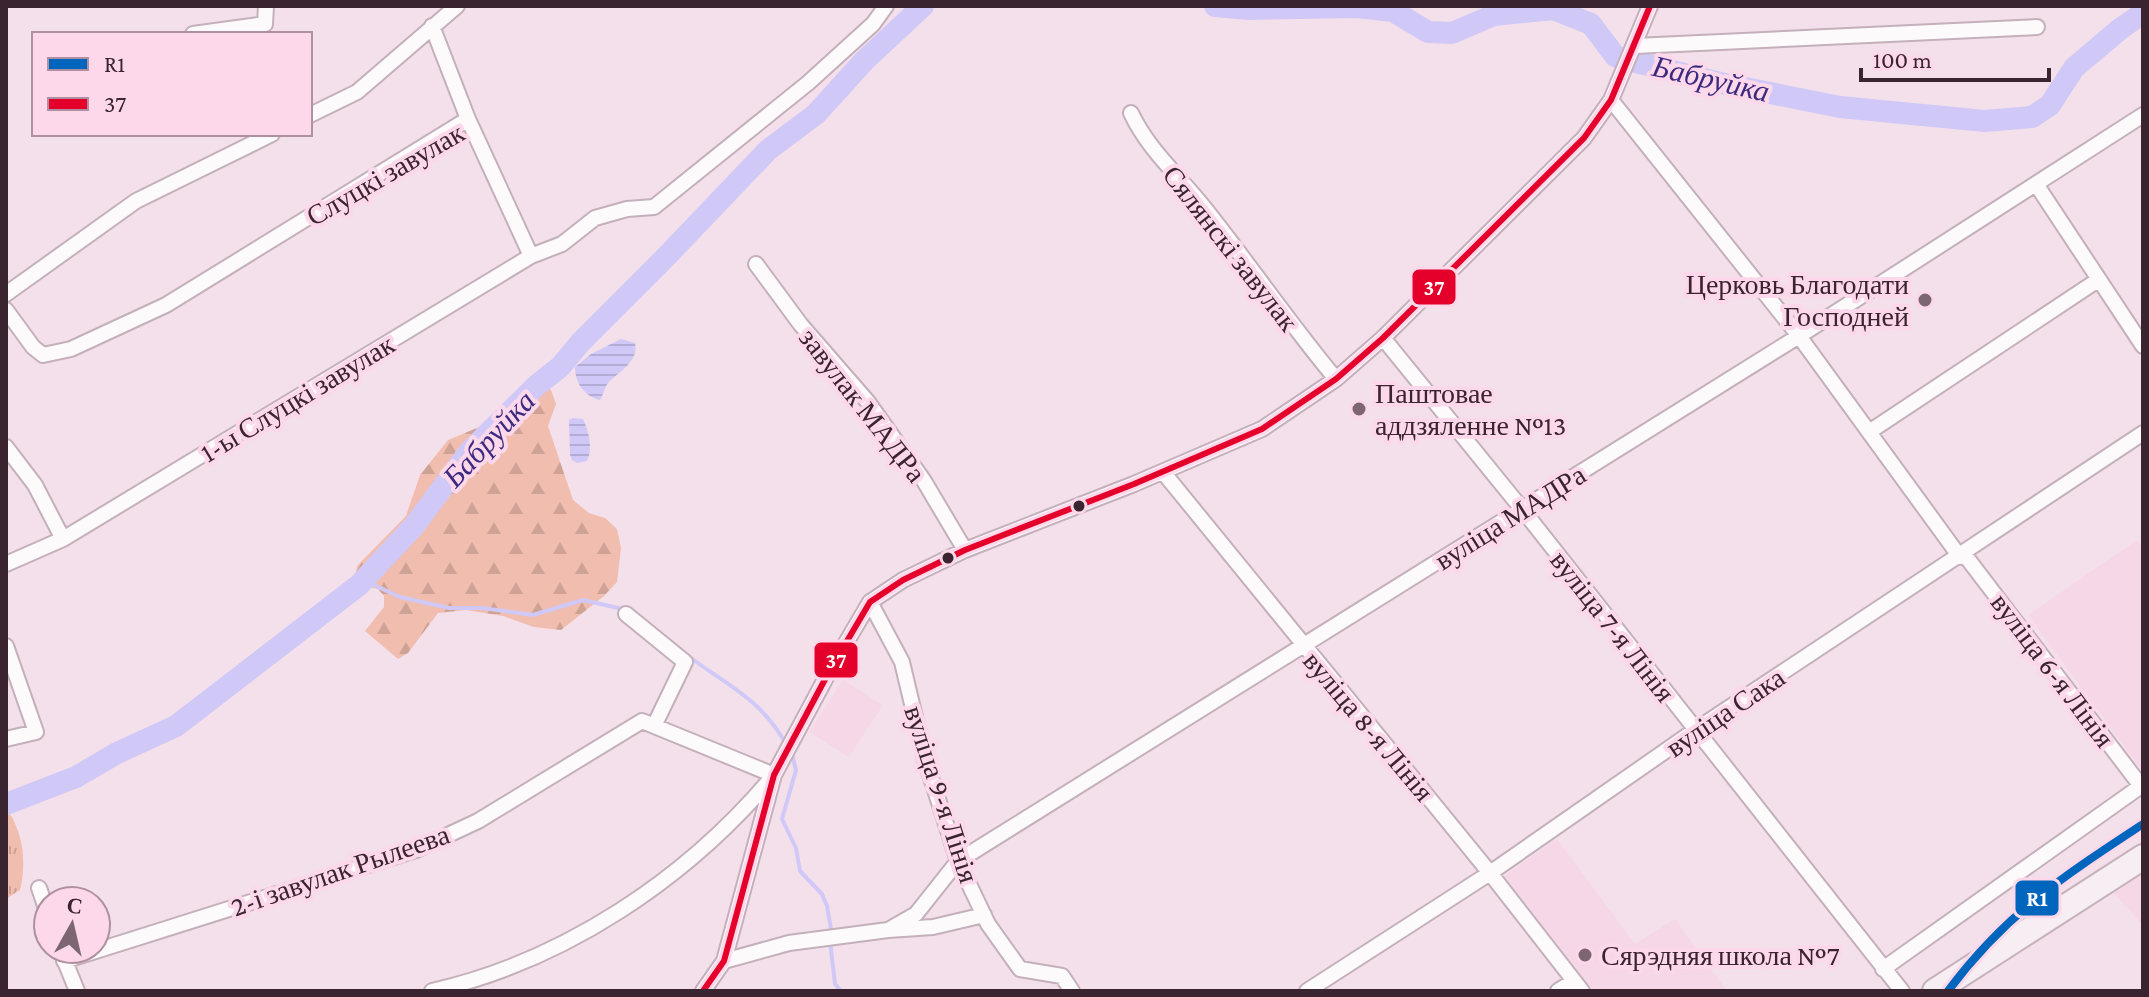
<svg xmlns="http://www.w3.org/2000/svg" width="2149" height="997" font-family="'Crimson Pro',serif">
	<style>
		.built { fill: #f6d7e7 }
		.grass { fill: url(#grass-tufts) }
		.forest { fill: url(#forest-firs) }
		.water { fill: url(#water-rules) }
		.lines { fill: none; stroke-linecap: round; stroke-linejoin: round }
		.stream { stroke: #d0c9f7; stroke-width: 4 }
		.river { stroke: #d0c9f7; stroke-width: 22 }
		.street-casing { stroke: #c4b0ba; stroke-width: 18 }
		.primary-casing { stroke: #c6b1bc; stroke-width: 28 }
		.street { stroke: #fdfafc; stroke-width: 14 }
		.primary { stroke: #f6eef2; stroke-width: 24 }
		.bus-1-casing { stroke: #fcd8ea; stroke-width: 12 }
		.bus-1 { stroke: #e4002b; stroke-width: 6 }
		.rail-1-casing { stroke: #fcd8ea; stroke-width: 14 }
		.rail-1 { stroke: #0065bd; stroke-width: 8 }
		.poi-dot { fill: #7b6671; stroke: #fcd8ea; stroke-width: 3 }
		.bus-dot { fill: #3a2430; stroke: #fcd8ea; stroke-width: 3 }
		.labels { text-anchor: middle; stroke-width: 8; stroke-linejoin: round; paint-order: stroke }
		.street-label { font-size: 28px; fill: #3a2430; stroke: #fcd8ea }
		.poi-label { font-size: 28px; fill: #3a2430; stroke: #fcd8ea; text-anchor: start }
		.water-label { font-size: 30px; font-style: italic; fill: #3b2a80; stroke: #fcd8ea }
		.line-badge { stroke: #fcd8ea; stroke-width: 3 }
		.badge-label { font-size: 22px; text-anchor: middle; font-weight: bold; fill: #fff }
	</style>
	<defs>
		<pattern id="grass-tufts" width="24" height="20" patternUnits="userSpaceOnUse" patternTransform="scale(2)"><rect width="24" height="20" fill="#f0bdae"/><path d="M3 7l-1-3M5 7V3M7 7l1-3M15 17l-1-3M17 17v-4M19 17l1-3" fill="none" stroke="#cfa296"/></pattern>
		<pattern id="forest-firs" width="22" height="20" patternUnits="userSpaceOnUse" patternTransform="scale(2)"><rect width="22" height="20" fill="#f0bdae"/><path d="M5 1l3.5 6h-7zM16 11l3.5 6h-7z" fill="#cfa296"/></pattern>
		<pattern id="water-rules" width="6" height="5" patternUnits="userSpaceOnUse" patternTransform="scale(2)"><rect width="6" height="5" fill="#d0c9f7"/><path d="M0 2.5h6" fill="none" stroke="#b3acd4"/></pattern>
	</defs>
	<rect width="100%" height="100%" fill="#f4e0ea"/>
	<path class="built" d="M2137,540l6,8 -2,11 2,4v209l-115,-157z
		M843,680l40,25 -34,52 -40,-25z
		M1557,839l78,105 40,-25 52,72h-133l-90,-115z
		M2143,873v52l-31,-33z"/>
	<path class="grass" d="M10,814c14,23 16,51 10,76l-14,9v-83z"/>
	<path class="forest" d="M533,380l18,10 5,14 -8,22 25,74 16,13 16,5 12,11 4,19 -4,34 -13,14 -43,34 -27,-3 -31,-11 -37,-6 -28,3 -30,40 -10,6 -33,-28 19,-24v-11l-6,-7 -19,-4 -4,-5 2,-14 49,-50 14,-41 28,-35 36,-15 31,-32z"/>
	<path class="water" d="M621,339l14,4c4,18 -15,28 -26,39 -5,5 -5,12 -9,18 -16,-4 -25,-17 -25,-33l16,-13z
		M573,418l10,1c6,13 10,29 4,42l-10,2 -5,-3 -2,-5 -1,-35z"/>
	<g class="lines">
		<path class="stream" d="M363,580l37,17 49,11h33l51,7 50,-15 44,10
			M688,656c39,29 73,43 98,88
			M792,754l4,16 -14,49 14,29 4,23 22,23 5,12 4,23
			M830,941l5,43 6,7"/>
		<path class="river" d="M1215,6l34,3 108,-2 36,4 35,21 24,1 42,-18 59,-6 38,15 24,32 5,2 100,25 120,24 145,14 47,-4 18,-12 24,-37 46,-39 23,-16
			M6,804l70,-27 41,-24 59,-27 183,-141 55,-59 55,-74 68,-67 23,-18 20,-24 81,-81 107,-112 48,-36 48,-53 59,-55"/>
		<g class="street-casing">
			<path id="street" d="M432,26l36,93
				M193,34l72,-10 1,-18
				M1635,46l402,-19
				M1611,100l188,236 161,221
				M1131,113c17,36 46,61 71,92 46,57 87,118 134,174
				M310,115l47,-23 100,-86
				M2036,184l107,162
				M756,264l45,61 67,77 56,79 41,69
				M6,294l130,-93 136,-67
				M6,310l27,37 10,8 28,-6 95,-44 302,-186 63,137 31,-12 33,-26 32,-9 27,-2 154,-124 65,-59 13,-18
				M1383,338l139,171 380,482
				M1869,432l229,-152
				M6,447l29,38 28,54
				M1163,472l327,401 92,118
				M6,564l57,-25 468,-283
				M870,602l32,60 23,97 33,102 30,63 32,45 42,7 10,15
				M626,614l59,48 -31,64
				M6,646l30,86 -30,7
				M39,888l9,26
				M888,930l28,-16 42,-53 841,-525 344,-221
				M60,949l17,42
				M64,961l352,-111 62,-29 164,-100 132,54c-87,104 -210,186 -342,216
				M724,961l65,-18 99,-13 45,-3 51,-12
				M1883,969l258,-183 -177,-232
				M703,991l21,-30 50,-186 56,-105 40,-68 33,-22 62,-30 169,-66 128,-55 74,-50 47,-41 201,-200 27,-38 39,-94
				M1307,991l183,-118 204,-142 449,-298
				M1558,991l16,-10"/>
		</g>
		<g class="primary-casing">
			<path id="primary" d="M1935,991l208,-134"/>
		</g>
		<use href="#street" class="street"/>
		<use href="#primary" class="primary"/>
		<g class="bus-1-casing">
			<path id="bus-1" d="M703,991l21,-30 50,-186 56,-105 40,-68 33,-22 62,-30 169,-66 128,-55 74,-50 47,-41 201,-200 27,-38 39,-94"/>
		</g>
		<use href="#bus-1" class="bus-1"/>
		<g class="rail-1-casing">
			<path id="rail-1" d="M1948,991c58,-78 116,-115 195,-167"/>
		</g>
		<use href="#rail-1" class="rail-1"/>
	</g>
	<g class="poi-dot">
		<circle cx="1925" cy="300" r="8"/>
		<circle cx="1359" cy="409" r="8"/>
		<circle cx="1585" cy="955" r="8"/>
	</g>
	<g class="bus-dot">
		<circle cx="1079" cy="506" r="7"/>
		<circle cx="948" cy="558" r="7"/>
	</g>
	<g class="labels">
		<g class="street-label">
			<text transform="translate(385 174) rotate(-30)" y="10">Слуцкі завулак</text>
			<text transform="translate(1231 248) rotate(52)" y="10">Сялянскі завулак</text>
			<text transform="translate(297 398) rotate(-31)" y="10">1-ы Слуцкі завулак</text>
			<text transform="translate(863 405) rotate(52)" y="10">завулак МАДРа</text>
			<text transform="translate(1510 517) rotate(-32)" y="10">вуліца МАДРа</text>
			<text transform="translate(1613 626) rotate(52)" y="10">вуліца 7-я Лінія</text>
			<text transform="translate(2053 670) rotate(53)" y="10">вуліца 6-я Лінія</text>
			<text transform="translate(1725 712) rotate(-34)" y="10">вуліца Сака</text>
			<text transform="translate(1369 726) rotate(50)" y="10">вуліца 8-я Лінія</text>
			<text transform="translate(942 794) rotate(72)" y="10">вуліца 9-я Лінія</text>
			<text transform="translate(340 870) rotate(-19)" y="10">2-і завулак Рылеева</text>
		</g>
		<g class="poi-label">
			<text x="1909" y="294" text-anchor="end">Церковь Благодати<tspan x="1909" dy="32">Господней</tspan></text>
			<text x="1375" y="403">Паштовае<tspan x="1375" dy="32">аддзяленне №13</tspan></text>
			<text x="1601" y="965">Сярэдняя школа №7</text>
		</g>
		<g class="water-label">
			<text transform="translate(1711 79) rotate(13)" y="10">Бабруйка</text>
			<text transform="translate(489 439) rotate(-47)" y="10">Бабруйка</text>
		</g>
	</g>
	<g class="line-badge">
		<rect x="1411" y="268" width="46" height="38" rx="8" fill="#e4002b"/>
		<rect x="813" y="641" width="46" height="38" rx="8" fill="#e4002b"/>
		<rect x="2014" y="879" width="46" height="38" rx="8" fill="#0065bd"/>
	</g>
	<g class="badge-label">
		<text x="1434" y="295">37</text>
		<text x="836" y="668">37</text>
		<text x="2037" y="906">R1</text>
	</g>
	<rect width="2149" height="997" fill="none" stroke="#3a2430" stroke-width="16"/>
	<rect x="32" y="32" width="280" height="104" fill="#fcd8ea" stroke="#ae90a0" stroke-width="2"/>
	<rect x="48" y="58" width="40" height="12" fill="#0065bd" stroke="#ae90a0" stroke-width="2"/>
	<text x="104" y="72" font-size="24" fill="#3a2430">R1</text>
	<rect x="48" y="98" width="40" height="12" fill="#e4002b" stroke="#ae90a0" stroke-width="2"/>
	<text x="104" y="112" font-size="24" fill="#3a2430">37</text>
	<g transform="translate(72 925) rotate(8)"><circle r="38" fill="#fcd8ea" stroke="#ae90a0" stroke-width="2"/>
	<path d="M0-6L14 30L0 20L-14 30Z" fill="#7b6671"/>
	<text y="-12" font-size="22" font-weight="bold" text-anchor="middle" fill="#3a2430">С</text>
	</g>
	<path d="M1861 68v12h188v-12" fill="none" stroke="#3a2430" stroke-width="4"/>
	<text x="1873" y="68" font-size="24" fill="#3a2430" stroke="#fcd8ea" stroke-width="6" paint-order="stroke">100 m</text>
</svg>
